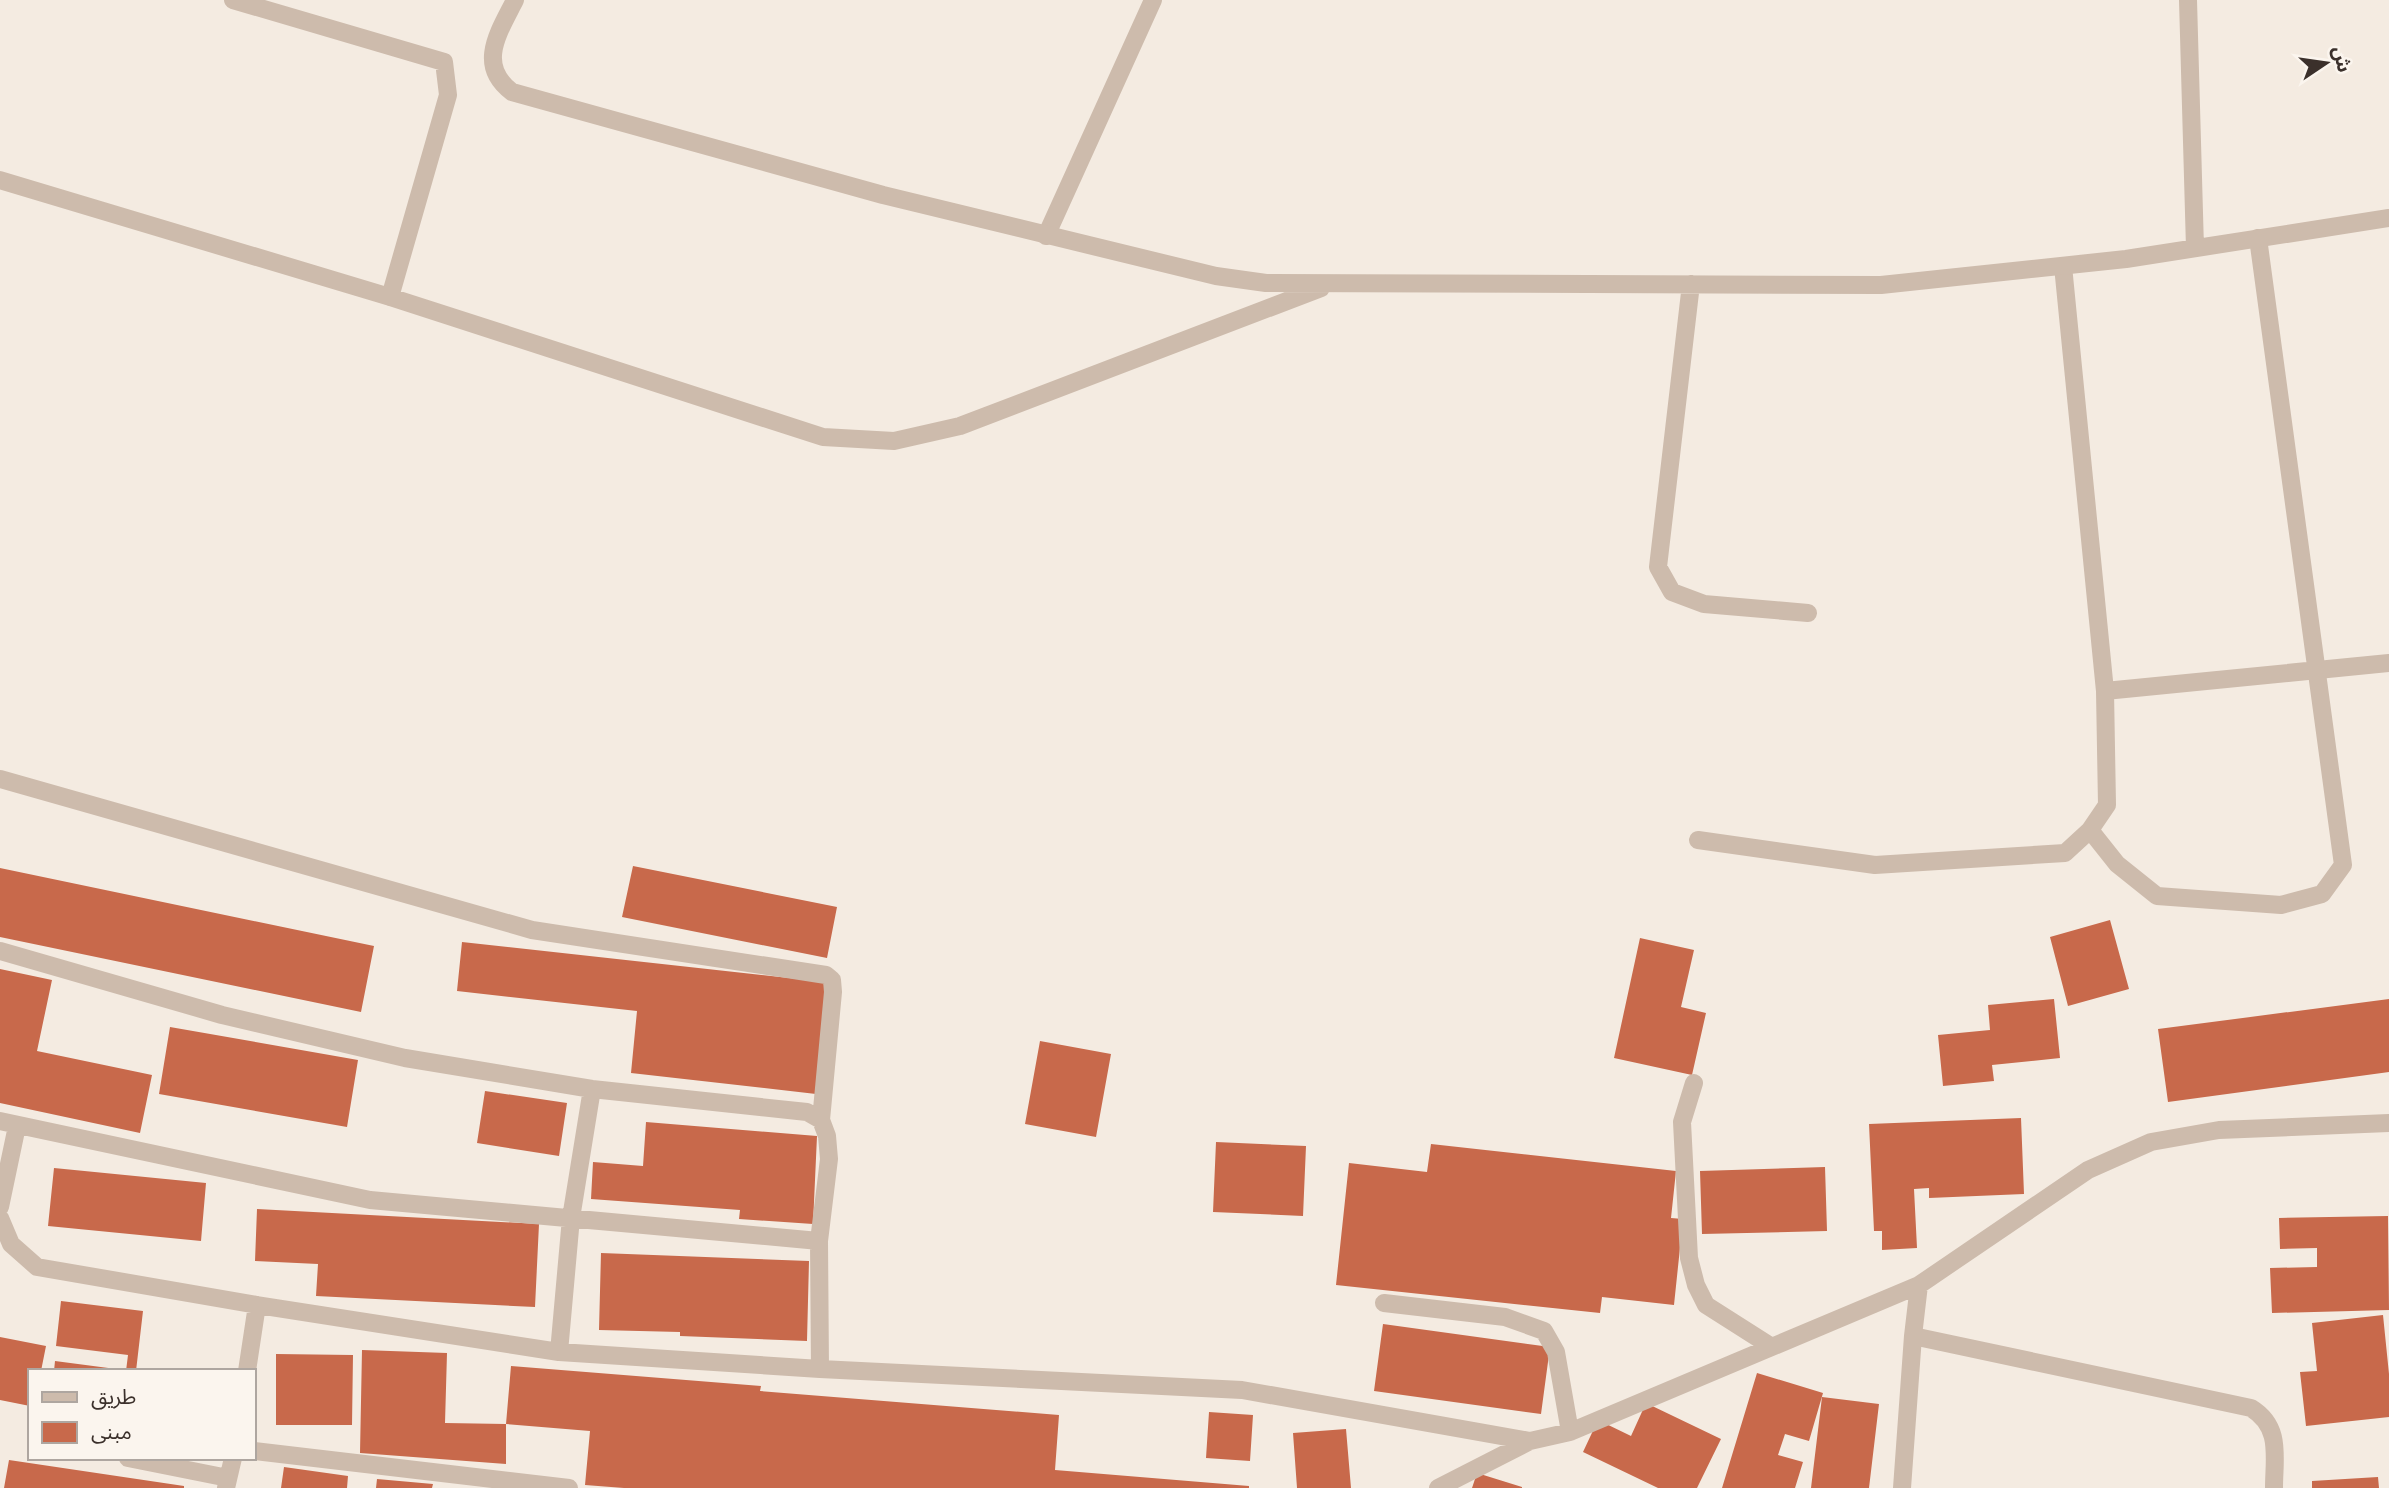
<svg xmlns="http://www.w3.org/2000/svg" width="2389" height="1488" font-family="'Titillium Web','Noto Sans Arabic',sans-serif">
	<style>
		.building { fill: #c8694b }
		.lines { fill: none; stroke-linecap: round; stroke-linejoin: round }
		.lane { stroke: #cdbbac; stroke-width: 18 }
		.street { stroke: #cdbbac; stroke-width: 18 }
	</style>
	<rect width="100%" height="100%" fill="#f4ebe1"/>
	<path class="building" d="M633,866l204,41 -10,51 -205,-41z
		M0,868l374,78 -13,66 -361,-75z
		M2110,920l19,69 -61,17 -18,-69z
		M1640,938l54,12 -13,57 25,6 -14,62 -78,-17z
		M462,942l364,40 -10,112 -185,-21 6,-62 -180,-20z
		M0,969l52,11 -15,71 115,24 -12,58 -140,-30z
		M2054,999l6,59 -68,7 2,16 -51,5 -5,-51 52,-5 -2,-25z
		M2389,999v73l-221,30 -10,-73z
		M170,1027l188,33 -11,67 -188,-33z
		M1040,1041l71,13 -15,83 -71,-13z
		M485,1091l82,12 -8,53 -82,-13z
		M2021,1118l3,76 -95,4v-10l-15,1 3,59 -35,2v-19h-8l-5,-107z
		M646,1122l171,14 -4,88 -74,-5 1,-9 -149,-11 2,-37 50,4z
		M1216,1142l90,4 -3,70 -90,-4z
		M1431,1144l245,27 -5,47 12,1 -9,86 -72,-8 -2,16 -264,-28 13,-122 78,9z
		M1825,1167l2,64 -125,3 -2,-63z
		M54,1168l152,15 -5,58 -153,-15z
		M257,1209l282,15 -4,83 -219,-11 2,-32 -63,-3z
		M2388,1216l1,94 -117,3 -2,-45 47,-1v-19l-37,1 -1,-31z
		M601,1253l208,8 -2,80 -127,-5v-4l-81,-2z
		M61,1301l82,10 -7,60h-10l2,-16 -72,-9z
		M2383,1315l6,59v43l-83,9 -6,-54 17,-1 -5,-48z
		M1383,1324l167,23 -9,67 -167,-23z
		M0,1337l46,9 -5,25h-11v35l-30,-6z
		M362,1350l85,3 -2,70 61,1v40l-146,-11z
		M276,1354l77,1 -1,70h-76z
		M55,1361l61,8v2h-62z
		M511,1366l250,20 -1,5 299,24 -4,55 194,16v2h-625l-39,-3 5,-54 -84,-7z
		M1757,1373l66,20 -14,48 -24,-7 -7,21 25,7 -8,26h-73z
		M1822,1397l57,7 -10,84h-58z
		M1646,1403l75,36 -24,49h-39l-75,-36 15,-32 33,16z
		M1209,1412l44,3 -3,46 -44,-3z
		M1346,1429l5,59h-54l-4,-55z
		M9,1460l175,26v2h-180z
		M284,1467l64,9 -1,12h-66z
		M1477,1473l45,14v1h-50z
		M2378,1477l1,11h-67v-7z
		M377,1479l56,5 -1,4h-56z"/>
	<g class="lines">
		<path class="lane" d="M1046,236l107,-236
			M2105,691l284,-28
			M2090,830l27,34 40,32 124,9 41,-11 21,-29 -85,-627
			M1698,840l177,25 190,-12 25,-23 17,-25 -2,-114 -42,-425"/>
		<path class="street" d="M233,0l211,62 4,33 -58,202
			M515,0c-16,32 -39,65 -3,92l371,103 333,81 50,7 615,2 245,-26 263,-41
			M2188,0l7,248
			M0,180l390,117 433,140 71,4 66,-15 361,-138
			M1691,284l-33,283 14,25 32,12 104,9
			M0,779l532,151 294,45 6,5 1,12 -12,128
			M0,951l222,64 183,43 187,31 215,23 14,8 6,16 2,23 -10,82 1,128
			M1694,1083l-12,39 7,136 7,27 10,20 66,42
			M0,1121l370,79 449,41
			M0,1207l17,-81
			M0,1218l11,26 26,23 220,38 302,47 261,17 422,21 288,51
			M1384,1303l121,14 39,14 12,21 14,80
			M1913,1336l338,72c31,19 23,49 23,80
			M559,1352l12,-134 21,-129
			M247,1371l10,-66
			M254,1451l315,37
			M128,1458l100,20
			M226,1488l7,-30
			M1438,1488l92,-47 40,-9 349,-147 169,-115 63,-28 68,-12 170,-7
			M1902,1488l11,-152 6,-51"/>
	</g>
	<rect x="28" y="1369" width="228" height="91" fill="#fbf5ee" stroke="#aea6a0" stroke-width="2"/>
	<rect x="42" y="1392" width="35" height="10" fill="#cdbbac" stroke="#aea6a0" stroke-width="2"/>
	<text x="91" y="1404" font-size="21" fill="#3b302b">طريق</text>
	<rect x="42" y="1422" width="35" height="21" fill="#c8694b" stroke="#aea6a0" stroke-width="2"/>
	<text x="91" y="1439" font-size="21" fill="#3b302b">مبنى</text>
	<g transform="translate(2326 63) rotate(77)" stroke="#fbf5ee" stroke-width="5" paint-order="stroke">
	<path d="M0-5L12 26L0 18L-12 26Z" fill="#3b302b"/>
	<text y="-10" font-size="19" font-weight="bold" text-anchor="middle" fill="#3b302b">ش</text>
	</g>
</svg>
